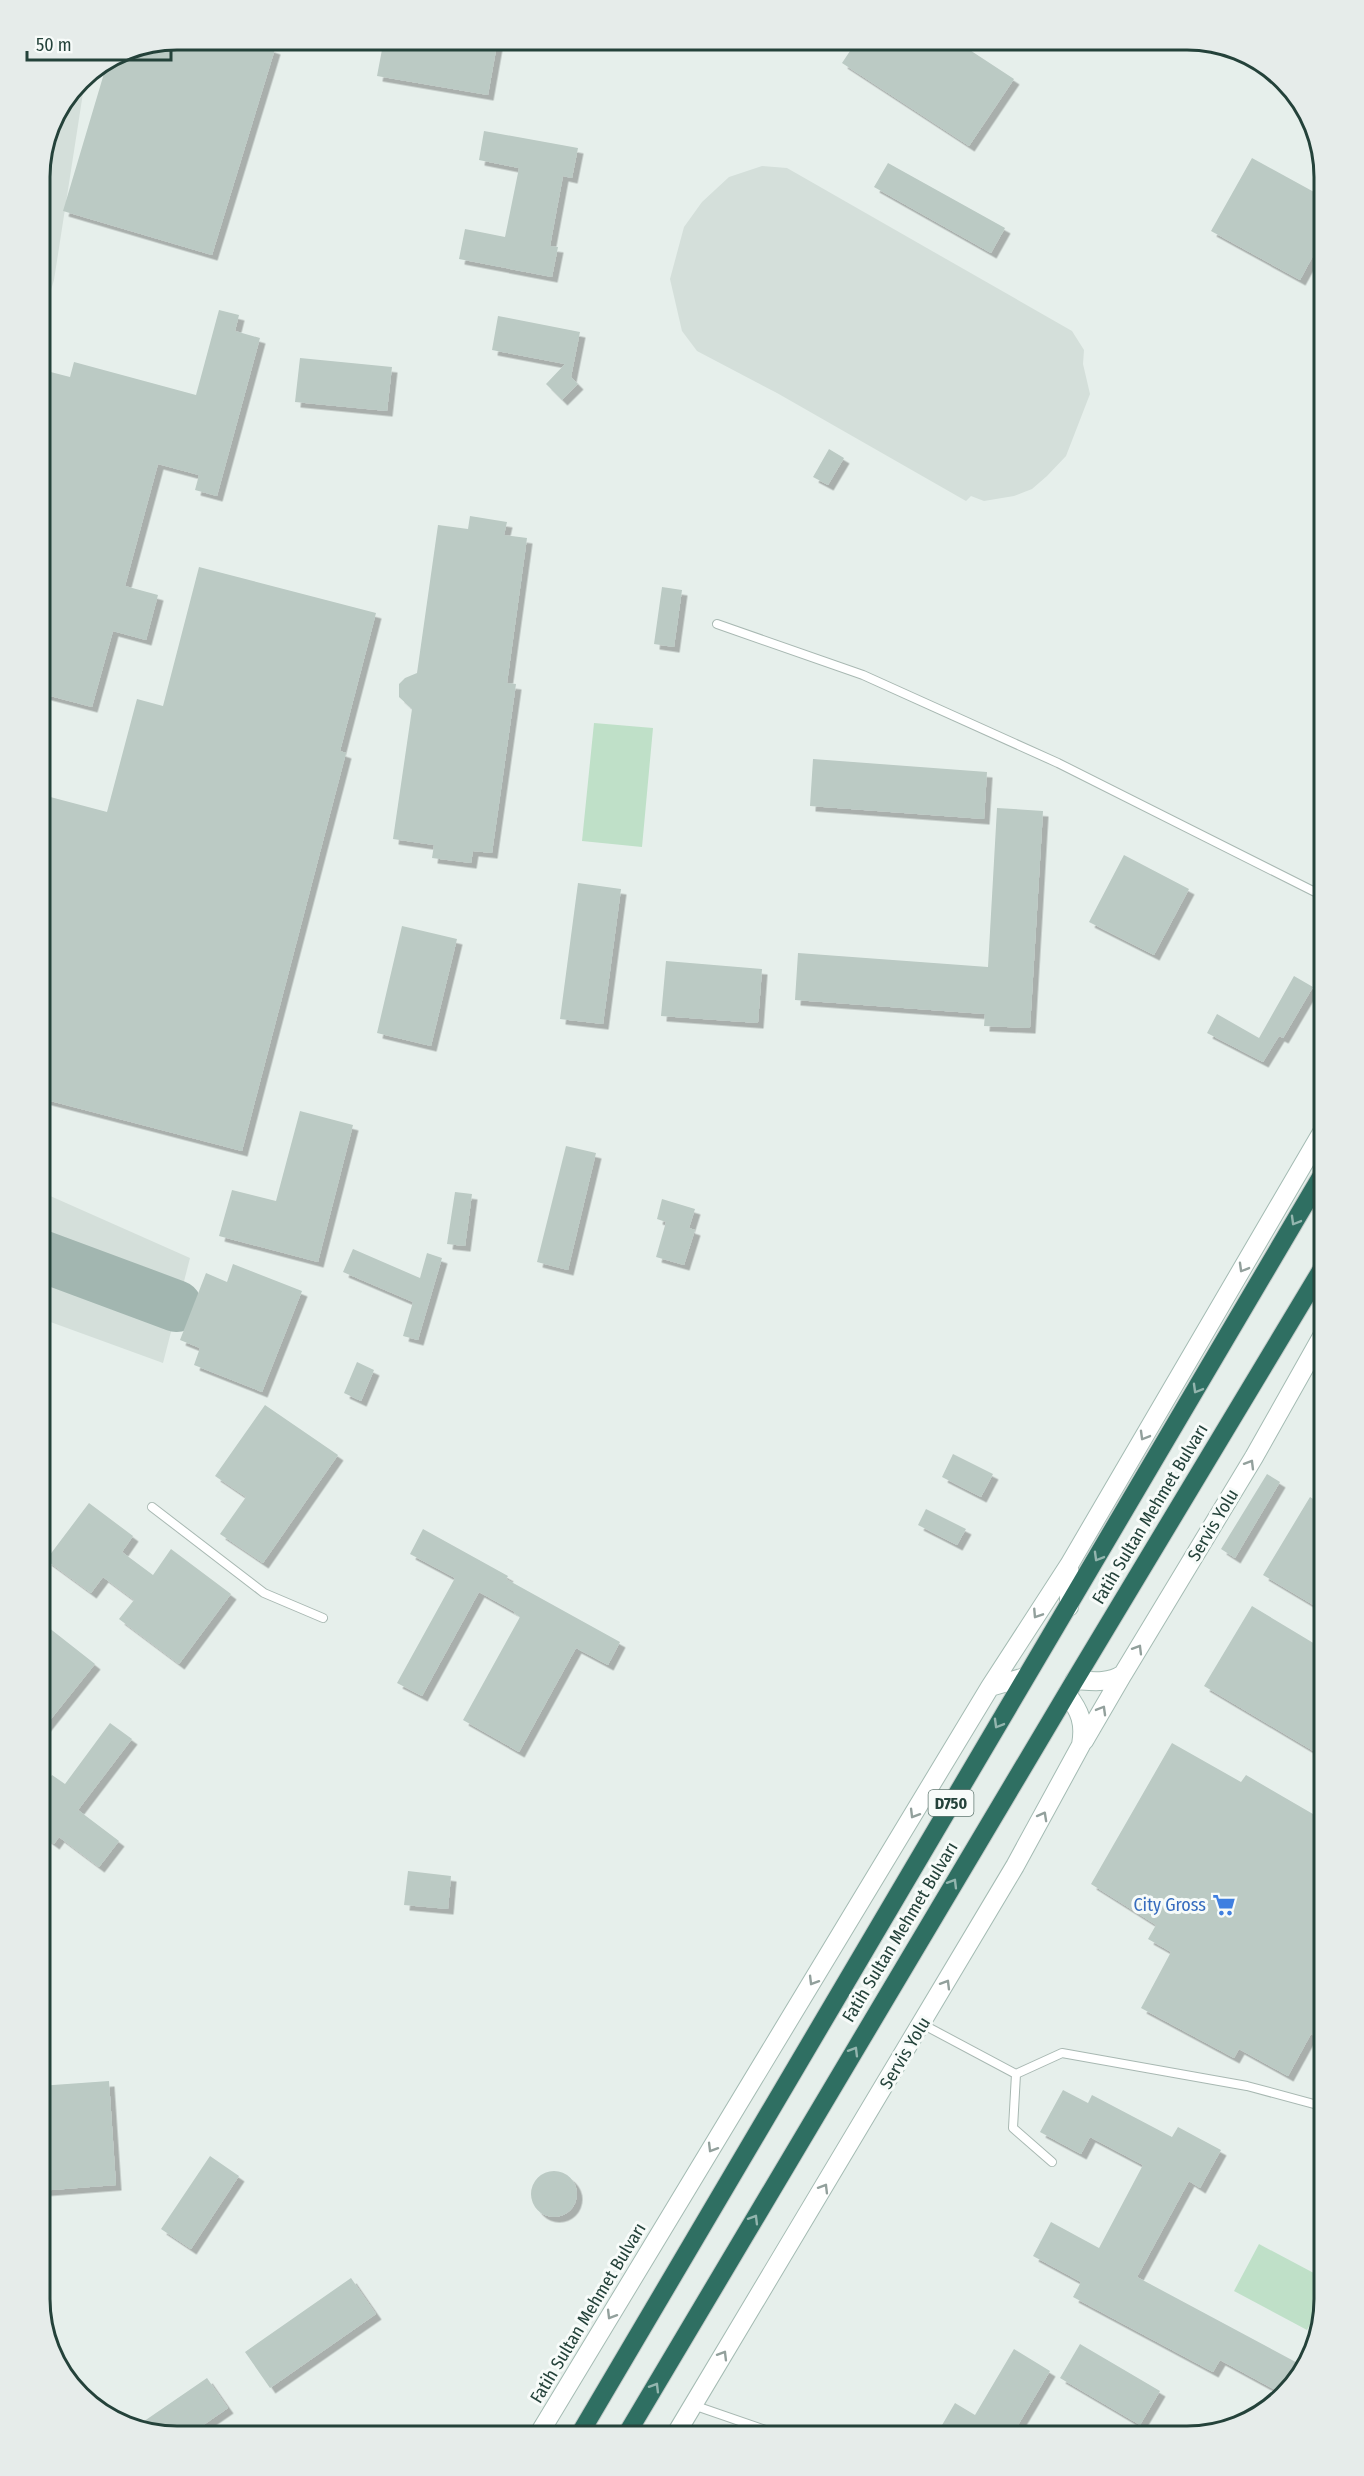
<svg xmlns="http://www.w3.org/2000/svg" width="1364" height="2476" font-family="'Fira Sans Condensed',sans-serif">
	<style>
		.built { fill: #d4dfda }
		.green { fill: #bfe0c8 }
		.lines { fill: none; stroke-linecap: round; stroke-linejoin: round }
		.taxiway { stroke: #a2b6b0; stroke-width: 52 }
		.building { fill: #bbcac4; filter: url(#shadow) }
		.lane-casing { stroke: #a8b8b2; stroke-width: 10 }
		.secondary-casing { stroke: #a4bbb3; stroke-width: 20 }
		.highway-casing { stroke: #c2cac8; stroke-width: 20 }
		.lane { stroke: #fff; stroke-width: 8 }
		.secondary { stroke: #fff; stroke-width: 18 }
		.highway { stroke: #2f6f62; stroke-width: 18 }
		.oneway { stroke: #93b5ae }
		.oneway2 { stroke: #92a09c }
		.labels { text-anchor: middle; stroke-width: 6; stroke-linejoin: round; paint-order: stroke }
		.shield { fill: #f7fbf9; stroke: #637a73; stroke-width: 1.5 }
		.shield-label { font-size: 16px; font-weight: bold; fill: #24423a }
		.street-label { font-size: 18px; fill: #24423a; stroke: #f7fbf9 }
		.shop-label { font-size: 18px; fill: #366cbe; stroke: #f7fbf9; text-anchor: end }
		.rim { fill: none; stroke: #24423a; stroke-width: 3 }
	</style>
	<defs>
		<filter id="shadow"><feDropShadow dx="5.5" dy="5.5" stdDeviation="0" flood-color="#0004"/></filter>
	</defs>
	<rect width="100%" height="100%" fill="#e6efeb"/>
	<path class="built" d="M81,78l4,2 -31,200 -15,50v-163l11,-44z
		M762,166l25,2 285,163 12,19 -1,14 7,30 -24,62 -19,20 -15,13 -18,7 -30,5 -13,-5 -5,5 -189,-108 -80,-42 -15,-20 -12,-52 14,-52 18,-25 27,-25z
		M39,1191l151,67 -27,105 -118,-43 -6,11z"/>
	<path class="green" d="M594,723l59,5 -11,119 -60,-6z
		M1259,2244l66,35v18l-18,33 -73,-39z"/>
	<g class="lines">
		<path class="taxiway" d="M39,1255l137,51"/>
	</g>
	<path class="building" d="M176,39h68l31,10 -63,206 -149,-44 45,-151 16,-11z
		M384,39h114l-10,56 -111,-19z
		M858,39h95l61,40 -45,67 -127,-83z
		M484,131l94,17 -6,30 -9,-2 -13,70 8,1 -6,30 -93,-18 6,-30 40,8 14,-69 -40,-8z
		M1252,158l73,40v62l-11,-6 -14,26 -89,-49z
		M888,163l117,65 -14,25 -117,-66z
		M219,310l20,5 -4,16 25,7 -43,158 -22,-6 4,-15 -41,-11 -33,122 33,9 -12,45 -33,-9 -21,76 -53,-14v-324l31,8 4,-15 122,33z
		M498,316l82,16 -9,45 7,7 -16,16 -16,-16 19,-20 -73,-14z
		M300,358l92,9 -5,44 -92,-9z
		M829,449l15,9 -16,27 -15,-8z
		M470,516l37,6 -3,13 23,3 -20,145 9,1 -24,169 -19,-2 -2,12 -39,-5 2,-13 -41,-6 19,-130 -13,-12v-13l6,-6 12,-5 21,-148 30,4z
		M199,567l177,46 -36,138 6,2 -104,398 -203,-53v-304l68,18 30,-113 26,7z
		M662,587l20,3 -8,57 -20,-3z
		M813,759l174,13 -3,47 -174,-13z
		M997,808l46,3 -13,217 -46,-2 1,-12 -190,-14 3,-47 190,14z
		M1124,855l65,34 -35,66 -65,-33z
		M578,883l43,6 -18,135 -43,-5z
		M402,926l55,13 -26,107 -54,-13z
		M666,961l96,8 -4,54 -97,-7z
		M1294,976l19,11 -30,51 -4,-2 -16,26 -56,-29 10,-19 42,24z
		M300,1111l53,14 -35,137 -99,-26 13,-46 44,11z
		M566,1146l30,7 -28,117 -31,-8z
		M455,1192l17,2 -7,52 -18,-2z
		M662,1199l33,10 -6,19 6,2 -11,35 -28,-8 10,-35 -9,-3z
		M353,1249l67,29 7,-25 15,5 -24,82 -15,-4 10,-34 -70,-30z
		M233,1264l69,27 -40,101 -68,-27 6,-17 -20,-8 26,-67 21,9z
		M357,1362l17,8 -13,31 -17,-8z
		M265,1405l73,50 -75,108 -43,-29 26,-37 -31,-21z
		M953,1454l40,20 -12,23 -39,-20z
		M1267,1474l13,8 -45,76 -14,-9z
		M1310,1497l15,9v106l-62,-37z
		M89,1503l44,33 -11,16 31,23 18,-26 60,45 -52,70 -60,-45 15,-19 -31,-23 -12,16 -45,-33z
		M926,1509l40,20 -9,16 -39,-20z
		M423,1529l85,47 -2,3 114,63 -12,23 -32,-17 -57,104 -56,-32 57,-103 -6,-4 1,-1 -36,-20 -57,104 -25,-13 58,-105 -45,-24z
		M1252,1606l73,44v108l-121,-72z
		M39,1620l56,44 -56,70z
		M110,1723l22,16 -54,71 41,31 -20,26 -40,-30 -5,7 -15,-11v-40l13,-18 13,9z
		M1172,1743l69,39 5,-7 79,46v221l-14,-8 -23,42 -49,-27 -5,9 -93,-50 30,-56 -23,-13 8,-14 -65,-41z
		M408,1871l43,5 -3,33 -44,-4z
		M109,2081l7,104 -77,6v-105z
		M1063,2090l25,13 4,-8 80,42 6,-10 43,23 -21,38 -11,-7 -52,96 168,90 -3,9 -21,17 -61,-33 -7,12 -140,-75 8,-15 -48,-26 18,-34 48,26 44,-83 -53,-28 -9,17 -41,-22z
		M210,2156l29,20 -48,73 -30,-20z
		M531 2194a23 23 0 1 1 46 0a23 23 0 1 1-46 0Z
		M351,2278l25,36 -106,74 -25,-36z
		M1080,2344l80,47 -20,34 -80,-47z
		M1014,2349l36,22 -39,66h-76l20,-34 20,12z
		M207,2378l21,30 -42,29h-19l-30,-11z"/>
	<g class="lines">
		<g class="lane-casing">
			<path id="lane" d="M717,624l146,51 195,88 267,134
				M152,1507l112,86 59,25
				M922,2024l94,50
				M1016,2074l46,-21 185,33 78,21
				M1016,2074l-3,54 39,34
				M693,2405l81,28 21,4"/>
		</g>
		<g class="secondary-casing">
			<path id="secondary" d="M1069,1607v-42l256,-438
				M1075,1680c16,1 33,4 48,-6l131,-217 71,-126
				M990,1687l79,-122
				M1084,1741l39,-67
				M537,2437l453,-750 35,-10
				M674,2437l341,-571 66,-121c4,-22 -1,-34 -14,-51"/>
		</g>
		<g class="highway-casing">
			<path id="highway" d="M578,2437l747,-1267
				M625,2437l450,-757 250,-416"/>
		</g>
		<use href="#lane" class="lane"/>
		<use href="#secondary" class="secondary"/>
		<use href="#highway" class="highway"/>
	</g>
	<defs><path id="oneway-chevron" d="M-2-3.5L2.5 0L-2 3.5" fill="none" stroke-width="1.6" stroke-linecap="round" stroke-linejoin="round" transform="scale(1.5)"/></defs>
	<g class="oneway">
		<use href="#oneway-chevron" transform="translate(1295 1221) rotate(120)"/>
		<use href="#oneway-chevron" transform="translate(1197 1389) rotate(120)"/>
		<use href="#oneway-chevron" transform="translate(1098 1557) rotate(120)"/>
		<use href="#oneway-chevron" transform="translate(998 1724) rotate(120)"/>
		<use href="#oneway-chevron" transform="translate(953 1883) rotate(-59)"/>
		<use href="#oneway-chevron" transform="translate(854 2051) rotate(-59)"/>
		<use href="#oneway-chevron" transform="translate(754 2219) rotate(-59)"/>
		<use href="#oneway-chevron" transform="translate(655 2387) rotate(-59)"/>
	</g>
	<g class="oneway2">
		<use href="#oneway-chevron" transform="translate(1243 1268) rotate(120)"/>
		<use href="#oneway-chevron" transform="translate(1144 1436) rotate(120)"/>
		<use href="#oneway-chevron" transform="translate(1250 1464) rotate(-59)"/>
		<use href="#oneway-chevron" transform="translate(1037 1614) rotate(123)"/>
		<use href="#oneway-chevron" transform="translate(1138 1649) rotate(-59)"/>
		<use href="#oneway-chevron" transform="translate(1102 1710) rotate(-60)"/>
		<use href="#oneway-chevron" transform="translate(914 1814) rotate(121)"/>
		<use href="#oneway-chevron" transform="translate(1043 1816) rotate(-61)"/>
		<use href="#oneway-chevron" transform="translate(813 1981) rotate(121)"/>
		<use href="#oneway-chevron" transform="translate(946 1984) rotate(-59)"/>
		<use href="#oneway-chevron" transform="translate(712 2148) rotate(121)"/>
		<use href="#oneway-chevron" transform="translate(824 2188) rotate(-59)"/>
		<use href="#oneway-chevron" transform="translate(611 2315) rotate(121)"/>
		<use href="#oneway-chevron" transform="translate(723 2355) rotate(-59)"/>
	</g>
	<defs>
		<g id="supermarket-bare" transform="scale(1.8)"><path d="M-6-5.5h2.5l.6 2H6L4.5 2H-2.5L-4.4-4H-6ZM-1.5 3.2a1.3 1.3 0 1 0 .1 0ZM3 3.2a1.3 1.3 0 1 0 .1 0Z" fill="#3f7fe0" stroke="#f7fbf9" stroke-width="2.5" paint-order="stroke"/></g>
	</defs>
	<g fill-rule="evenodd">
		<use href="#supermarket-bare" x="1224" y="1905"/>
	</g>
	<g class="labels">
		<rect class="shield" x="928.5" y="1790" width="45" height="26" rx="4.5"/>
		<g class="shield-label">
			<text x="951" y="1809">D750</text>
		</g>
		<g class="street-label">
			<text transform="translate(1150 1514) rotate(-59)" y="6">Fatih Sultan Mehmet Bulvarı</text>
			<text transform="translate(1213 1525) rotate(-59)" y="6">Servis Yolu</text>
			<text transform="translate(900 1932) rotate(-59)" y="6">Fatih Sultan Mehmet Bulvarı</text>
			<text transform="translate(905 2053) rotate(-59)" y="6">Servis Yolu</text>
			<text transform="translate(588 2313) rotate(-59)" y="6">Fatih Sultan Mehmet Bulvarı</text>
		</g>
		<g class="shop-label">
			<text x="1206" y="1911">City Gross</text>
		</g>
	</g>
	<path d="M0 0H1364V2476H0ZM177 50H1187A127 127 0 0 1 1314 177V2299A127 127 0 0 1 1187 2426H177A127 127 0 0 1 50 2299V177A127 127 0 0 1 177 50Z" fill="#e6ecea" fill-rule="evenodd"/>
	<path class="rim" d="M177 50H1187A127 127 0 0 1 1314 177V2299A127 127 0 0 1 1187 2426H177A127 127 0 0 1 50 2299V177A127 127 0 0 1 177 50Z"/>
	<path d="M27 51v9h144v-9" fill="none" stroke="#24423a" stroke-width="3"/>
	<text x="36" y="51" font-size="18" fill="#24423a" stroke="#f7fbf9" stroke-width="4.5" paint-order="stroke">50 m</text>
</svg>
